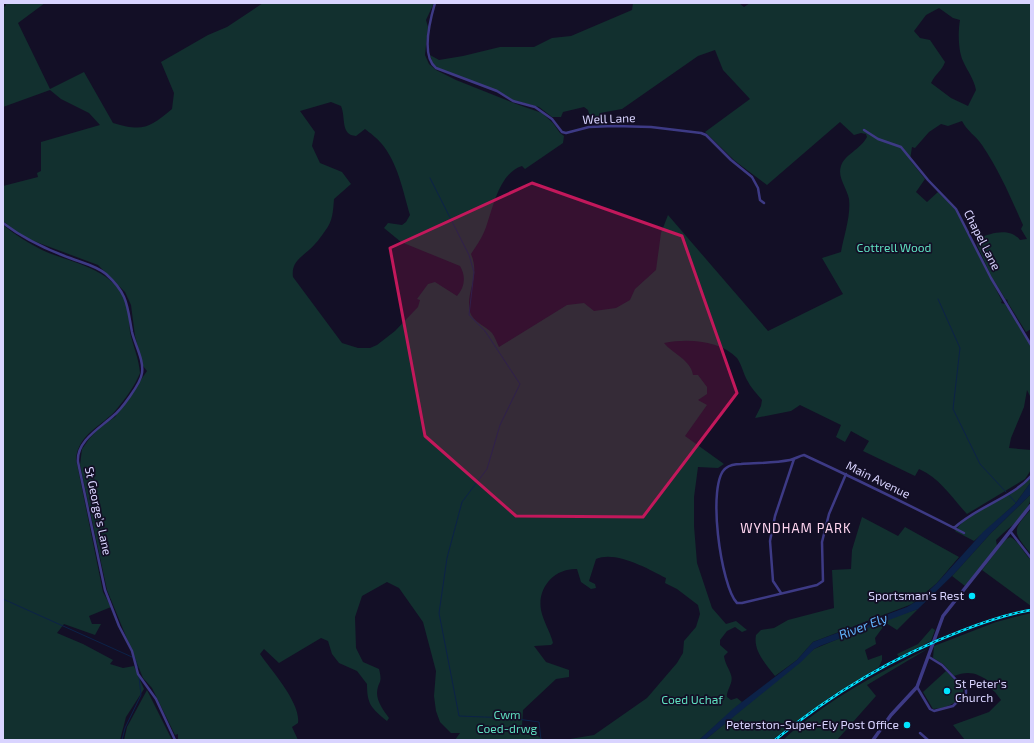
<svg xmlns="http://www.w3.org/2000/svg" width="1034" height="743" font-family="'Exo 2',sans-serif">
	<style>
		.green { fill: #12302f; fill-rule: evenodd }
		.water { fill: #0c2248 }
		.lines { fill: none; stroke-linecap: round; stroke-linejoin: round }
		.stream { stroke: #0c2248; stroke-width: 1 }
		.minor { stroke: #3d3a85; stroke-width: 2.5 }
		.tertiary { stroke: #3d3a85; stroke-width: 3.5 }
		.rail-casing { stroke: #00e5ff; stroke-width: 2.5 }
		.rail { stroke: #130f26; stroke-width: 1; stroke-dasharray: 3; stroke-linecap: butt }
		.marked { fill: #c2185b; fill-opacity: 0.2; stroke: #c2185b; stroke-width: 3; stroke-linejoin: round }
		.poi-dot { fill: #00e5ff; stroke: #130f26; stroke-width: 1.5 }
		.labels { text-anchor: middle; stroke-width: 3.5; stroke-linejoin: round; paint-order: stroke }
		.street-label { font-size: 12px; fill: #d9d4ff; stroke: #130f26 }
		.park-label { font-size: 12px; fill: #5fe0c0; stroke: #130f26 }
		.poi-label { font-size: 12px; fill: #d9d4ff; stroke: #130f26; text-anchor: end }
		.neighbourhood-label { font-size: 13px; letter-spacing: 1px; fill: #ffd6f0; stroke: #130f26 }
		.water-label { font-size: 13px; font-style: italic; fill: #62b6ff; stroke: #130f26 }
	</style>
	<rect width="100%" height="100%" fill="#130f26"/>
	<path class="green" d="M6,3h39l-27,20 32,66 34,-17 29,51c30,9 36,5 59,-14l2,-16 -13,-31 47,-27 19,-8 36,-24h171l-8,17 2,7 -3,28 4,9 7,6 20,10 63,25 23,8 11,10 7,10 4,3 -1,7 -38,26 -3,-3c-22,7 -28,38 -35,58 -3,11 -10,21 -16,30 10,24 -6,37 -1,58 3,10 16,14 22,21 3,4 5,10 7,14l68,-42 17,-2 10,8 22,-3 14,-8 5,-11 21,-19 5,-37 7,-18 100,116 75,-37 -21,-36 19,-6c3,-17 10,-36 8,-53 -2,-11 -12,-22 -8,-33 4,-12 19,-16 26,-29l-1,-3 -5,-1 -7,2 -14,-13 -73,63 -32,-24 -30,-29 45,-33 -27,-29 -8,-20 -17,6 -76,53 -22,4 8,13 -13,-1 -1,-5 -3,1 -3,-11 -4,-3 -21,5 -2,5h-9l-13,-10 -26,-7 -15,-9 -60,-23 -5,-4 -3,-9 9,5 24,-4 37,-9h34l18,-9 19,-2 61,-26 1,-7h106l5,4 6,-4h281v326l-5,3 -18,-29 -1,-4 -1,1 -15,-24 -14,-31 2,-7c12,-5 31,-11 41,2l7,-1 -6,-10 2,-4c-12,-27 -24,-55 -41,-80 -6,-9 -15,-14 -20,-24l-14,5 -7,-2 -12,8 -14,16 -3,-1 -2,13 15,19 -9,13 11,10 11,-10 17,17 47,92 -1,2 4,1 26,42v52l-4,-8 -3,17 -13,31 -2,10 22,2v20l-6,9 -58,35c-15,-16 -27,-36 -48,-45l-4,7 -52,-25 6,-10 -18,-10 -6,11 -9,-5 5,-12 -41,-20 -9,6 -36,7 6,-12 1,-6c-5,-6 -11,-12 -15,-20 -4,-7 -5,-15 -10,-22 -17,-18 -50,-20 -73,-15 9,11 27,17 29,32h5l9,12v7l-9,6 9,5 -22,31 39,28 -6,4 -20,-1 -4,30v29l3,37 15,45 14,16 10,-3 11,9 -5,2 -7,-5 -8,4 -7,9v5l8,7 -4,4c1,8 5,12 7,19 3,8 -5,15 -4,22l4,3 6,-2 5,4 -43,38h-135l30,-5 53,-37 30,-35 6,-10 1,-12 12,-14 4,-13 -2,-9 -21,-16 -12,-6 1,-5c-17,-9 -51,-28 -70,-19l-7,22 6,3 1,4 -5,1 -10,-7 -4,-13c-22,-1 -40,18 -36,41 2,11 9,21 12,33l-2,2 -17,1 12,16 23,8v7l-13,2 -33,31 -1,16 22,14h-89l5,-7h-9l-11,-11 -4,-11 -2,-15 2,-25 -13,-49 -24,-34 -12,-6 -25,14 -7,21 1,31 7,14 16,7c4,16 -1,11 -2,24 0,9 7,18 12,25l-2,3c-16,-13 -20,-17 -20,-37l-10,-13 -18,-8 -7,-9 -4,-13 -7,-3 -42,25 -15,-14 -4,5c11,16 41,49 38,69l-6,4 6,13h-120v-6l-3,1 -23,-47 -9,-10 -36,-88 -27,-125 2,-16 7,-10 10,-11 16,-11 32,-46 -4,-5 -8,-30 -4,-31 -6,-13 -27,-27 -75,-28 -20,-16v-35l35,-9 -1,-4 4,-2v-29l59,-17 -11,-12 -28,-14 -11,-9 -47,17v-99l3,-3zM939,8l14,10 7,2c-2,11 -2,30 3,41 5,11 11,18 13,29l-8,16 -17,-8 -20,-15c4,-9 11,-12 14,-21l-15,-22 -10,-2 -6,-7 12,-16zM331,102l10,4c5,11 -1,29 15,30l9,-7c5,4 12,9 16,14 17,20 22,48 29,72l-4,7 -4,3 -14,-2 -4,5 17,14 59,24c6,10 5,21 -3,30l-22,-14 -7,2 -11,15 3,1 -2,7 -23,24 -18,14 -7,3h-12l-16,-5 -49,-66c-2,-14 7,-19 16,-27 6,-5 12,-13 16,-19 8,-10 8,-20 9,-32l17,-15 -9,-12 -22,-9 -8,-17 3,-14 -15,-21z
		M3,225c13,10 25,18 39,25 31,14 71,17 85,54 2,9 2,19 3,28 3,14 9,27 10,41 -5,13 -15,26 -24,37 -14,16 -38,24 -40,49l27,133 8,15 -22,9 3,8h9l-6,11 -31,-11 -7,9 26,11 30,16 -3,4 13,4 11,-2 10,23 -18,28 -6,23h-117z
		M1031,478v4l-16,22 -41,37 -19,-10 9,-11 56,-33z
		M1031,494c0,20 -23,33 -35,46l1,6 -32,40 -13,-10 39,-43z
		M1031,509v45c-19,-23 -19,-23 0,-45z
		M862,517l36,19 7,-9 54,30 -22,26 -25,21 -99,38 -16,18 -22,16c-9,-12 -22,-25 -19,-41l5,-5 13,-2 14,-8 46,-12 -2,-38 19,-1 1,-19z
		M1010,537c8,3 14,17 21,23v46l-49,-36 23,-30z
		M918,609l-21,21 -11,-7 -11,15 1,6 -11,6 3,10 14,-5v5l-3,7 -46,28 -61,45h-67l109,-91 62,-26z
		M1031,613v127h-66l-12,-15 36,-13 12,-12 -6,-8 -8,-6 3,-2v-2c-12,-9 -22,-12 -36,-6l-11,-12 -10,-6 1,-12 62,-24z
		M932,628l3,2 -4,11 -32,16 -2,-3 21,-10z
		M929,648l-62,37 9,11 -39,44h-54c42,-39 95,-67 146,-92z
		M946,671l17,17c2,14 -19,21 -30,21l-10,-17z
		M147,690l25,50h-48l3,-13z"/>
	<path class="water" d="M1031,482v12l-40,39 -37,41 -36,35 -98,37 -6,3 -13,13 -96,78h-6l35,-32 63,-48 16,-18 94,-35 13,-8 17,-16 46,-51 32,-28z"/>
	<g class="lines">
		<path class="stream" d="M430,178l39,77 5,17 -5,43 16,16 35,53 -20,41 -13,44 -25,33 -15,56 -8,55 20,103 51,2 29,4 2,18
			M938,299l22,49 -7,61 27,55 26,28
			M1009,495l7,8
			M3,599l129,58
			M135,658l3,10
			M122,740l3,-12 16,-33 -2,-18"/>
		<path class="minor" d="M435,3c-5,17 -14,53 1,65l61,23 16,10 22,6 17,12 10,13 4,1 23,-6 25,-1 37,1 50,6 5,2 25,25 21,17 6,11 2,12 4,3
			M864,130l14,9 23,8 27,33 28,29 35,69 40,67
			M3,223c21,16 42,26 67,35 12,5 25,7 36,16 22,20 21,31 26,58 3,13 12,28 10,41 -1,10 -21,37 -29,43 -13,12 -37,25 -35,46l27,128 14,36 13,25 6,23 18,25 19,41
			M846,474l-17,40 -7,28 1,39 -6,4 -75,18h-5c-16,-16 -31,-121 -11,-135 5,-4 10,-4 15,-4 16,-1 33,-1 49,-4 5,-1 9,-4 14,-5 54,25 107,51 160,78
			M954,528c22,-21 58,-30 77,-52
			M1010,531l21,27
			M781,593l-8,-12 -3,-40 5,-25 19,-57
			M917,687l13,22 4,2 19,-5 13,-13v-3l-24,-25 -13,-8
			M920,733l8,7"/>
		<path class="tertiary" d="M873,740l18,-25 26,-28 26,-71 88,-111"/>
		<g class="rail-casing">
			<path id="rail" d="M775,740c56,-46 118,-83 186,-109 23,-9 46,-17 70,-21"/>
		</g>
		<use href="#rail" class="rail"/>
	</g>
	<path class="marked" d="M532,183l150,53 55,157 -94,124 -127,-1 -91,-80 -35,-188z"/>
	<g class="poi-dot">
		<circle cx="972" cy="596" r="4"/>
		<circle cx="947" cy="691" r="4"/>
		<circle cx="907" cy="725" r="4"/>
	</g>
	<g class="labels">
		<g class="street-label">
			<text transform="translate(609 119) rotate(-2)" y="4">Well Lane</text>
			<text transform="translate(982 240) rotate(63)" y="4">Chapel Lane</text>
			<text transform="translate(878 480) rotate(26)" y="4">Main Avenue</text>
			<text transform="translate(98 511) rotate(78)" y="4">St George's Lane</text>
		</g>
		<g class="park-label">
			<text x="894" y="252">Cottrell Wood</text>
			<text x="692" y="704">Coed Uchaf</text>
			<text x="507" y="719">Cwm<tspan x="507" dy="14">Coed-drwg</tspan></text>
		</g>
		<g class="poi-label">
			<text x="964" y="600">Sportsman's Rest</text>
			<text x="955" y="688" text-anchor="start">St Peter's<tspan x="955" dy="14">Church</tspan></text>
			<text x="899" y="729">Peterston-Super-Ely Post Office</text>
		</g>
		<g class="neighbourhood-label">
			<text x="796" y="533">WYNDHAM PARK</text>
		</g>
		<g class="water-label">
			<text transform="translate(863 626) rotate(-21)" y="5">River Ely</text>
		</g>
	</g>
	<rect width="1034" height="743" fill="none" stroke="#d9d4ff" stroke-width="8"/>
</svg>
